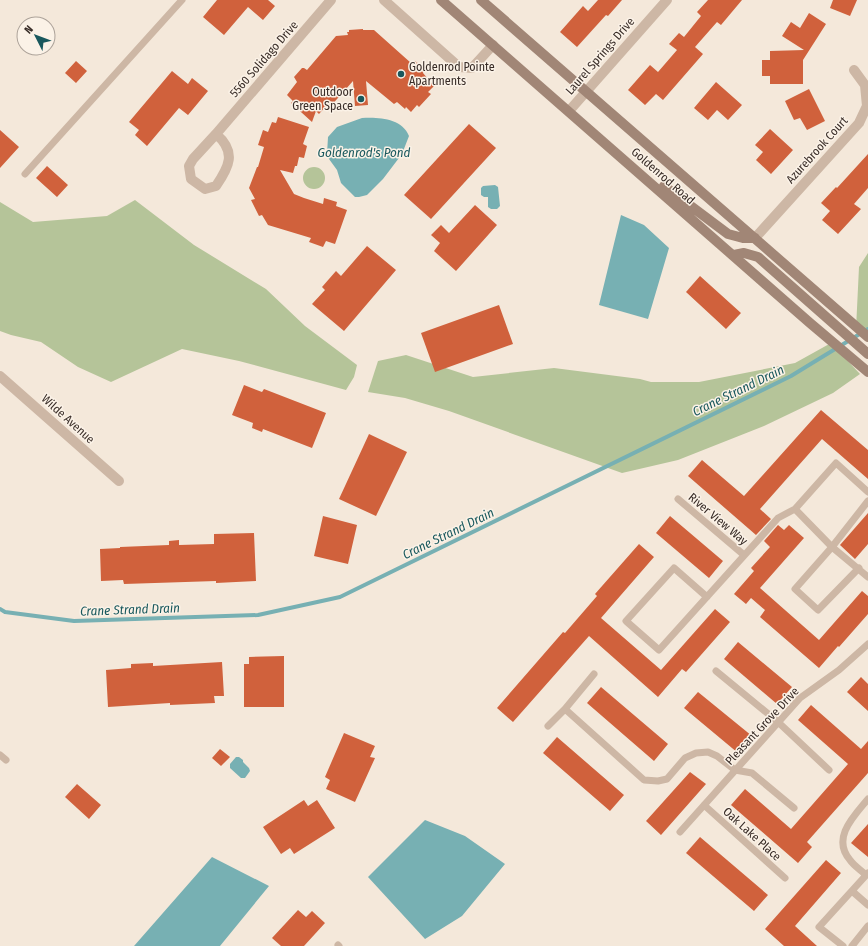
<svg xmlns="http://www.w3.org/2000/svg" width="868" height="946" font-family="'Fira Sans Condensed',sans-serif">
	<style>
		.green { fill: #b5c499 }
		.water { fill: #77b0b3 }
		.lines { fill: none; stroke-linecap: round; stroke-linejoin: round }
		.stream { stroke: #77b0b3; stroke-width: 4 }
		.building { fill: #d0613c }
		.service { stroke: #cdb7a5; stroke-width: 7 }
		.minor { stroke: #cdb7a5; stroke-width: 10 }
		.secondary { stroke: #a18676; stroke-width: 10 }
		.poi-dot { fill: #19585d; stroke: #fbf2e7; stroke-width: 1.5 }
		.labels { text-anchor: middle; stroke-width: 3; stroke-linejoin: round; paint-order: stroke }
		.street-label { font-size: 12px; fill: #382c27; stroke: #fbf2e7 }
		.poi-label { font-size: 12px; fill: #382c27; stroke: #fbf2e7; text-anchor: start }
		.water-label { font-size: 13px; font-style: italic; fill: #19585d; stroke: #fbf2e7 }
	</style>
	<rect width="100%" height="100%" fill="#f4e8da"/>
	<path class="green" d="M303 178a11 11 0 1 1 22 0a11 11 0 1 1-22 0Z
		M135,200l59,45 72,44 39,37 52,39 -3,12 -8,13 -107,-29 -57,-12 -71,33 -33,-15 -37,-25 -30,-7 -11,-4v-129l33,20 74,-6z
		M868,253v89l-12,-13 3,-62z
		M831,343l29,31 -27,19 -69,33 -86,34 -56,13 -173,-62 -44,-13 -37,-6 10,-31 28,-6 67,22 81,-9 86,11 11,3h48l96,-19z"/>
	<path class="water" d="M362,118c16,-1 40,0 47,18l-7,18 -19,25 -16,16 -8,2h-4l-14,-14 -4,-13 -8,-11 -2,-5 1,-17 9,-10z
		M495,185l3,2 2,19 -3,3h-6l-3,-2v-10h-4l-3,-2v-7l2,-2z
		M621,215l23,10 25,23 -21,71 -49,-14z
		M236,757h3l4,3v2l6,6 1,3 -5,7h-4l-11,-10v-4z
		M425,820l40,16 40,28 -43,52 -37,23 -57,-62z
		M212,857l57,29 -49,60h-86z"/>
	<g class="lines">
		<path class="stream" d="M0,609l5,3 69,9 184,-6 82,-18 451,-221 77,-47"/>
	</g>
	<path class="building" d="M217,0h51l7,6 -12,14 -15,-13 -24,28 -21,-18z
		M598,0h24l-14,16 -2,-1 -29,32 -17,-15 23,-26 5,5z
		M708,0h34l-21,25 -4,-3 -22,25 8,7 -40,46 -7,-6 -11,11 -17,-15 22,-25 8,7 19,-22 -8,-6 10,-11 5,4 17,-21 -4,-4z
		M833,0h24l-7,16 -20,-8z
		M809,13l17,11 -23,36v24h-33v-8h-8v-16h8v-9l34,-1 -22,-14 9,-14 9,6z
		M363,29v1h11l37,33 4,-2 10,8 -2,4 11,13 -6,6 3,2 -12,13 -2,-2 -6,7 -5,-5 -1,2 -8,-7 -3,2 -28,-23 2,24 -13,1 -2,-25 -24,27 -3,-2 -7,8 -3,-3 -4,11 -21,-19 2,-2 -6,-6 10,-13 -3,-5 8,-9h2l3,2 29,-34 12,-1 -1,-3h2v-2z
		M76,61l11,10 -11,12 -11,-10z
		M172,71l16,13 4,-6 16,13 -20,24 -9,-7 -32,38 -12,-11 4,-5 -10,-8z
		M716,82l26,23 -14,15 -11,-10 -9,10 -14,-12z
		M809,89l16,32 -18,9 -7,-12 -6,2 -9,-19z
		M278,117l31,10 -6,17 4,2 -3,12 -5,-1 -2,9h-2l-2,7 -13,-3 14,24 10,4 19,6 1,-6 13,4 -1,4 11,4 -12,34 -9,-3 -3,6 -14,-5 2,-4 -43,-13 -6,-10 -3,1 -8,-16 4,-1 -6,-11 8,-21h1l6,-20 -6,-2 5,-15 5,2 4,-10 4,1z
		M469,124l27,24 -65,71 -27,-24z
		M770,129l23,21 -22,24 -15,-14 7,-8 -8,-7z
		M0,130l19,17 -19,21z
		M868,154v34l-14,16 7,5 -23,25 -16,-14 8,-9 -9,-8 15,-16 1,1z
		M47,166l21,19 -11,12 -21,-19z
		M475,205l22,20 -41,46 -22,-20 6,-8 -9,-8 10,-10 8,8z
		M367,246l29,24 -52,61 -32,-27 13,-14 -3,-3 14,-16 5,5z
		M700,276l41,37 -15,16 -40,-37z
		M499,305l14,39 -78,28 -14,-39z
		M244,385l18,7 2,-3 62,24 -14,35 -49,-19 -1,3 -10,-4 1,-5 -21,-8z
		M821,410l47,40v29l-46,-40 -62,70 11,10 -15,16 -68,-59 14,-16 42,36z
		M369,434l38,18 -31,64 -37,-17z
		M868,513v31l-13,15 -15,-14z
		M323,516l34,9 -9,39 -34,-8z
		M670,516l53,45 -14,17 -53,-45z
		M778,525l6,5 5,-5 15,13 -44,50 59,52 43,-49 6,5v18l-29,33 -1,-1 -19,22 -59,-51 5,-7 -14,-12 -5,6 -12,-10 20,-23 -3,-3 19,-21 -6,-6z
		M254,533l2,48 -40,2v-2l-92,3 -1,-4 -22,1 -1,-32 20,-1v-1l49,-2v-4l10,-1v5l35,-1v-10z
		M639,544l15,13 -53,61 60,52 54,-61 15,13 -44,50 -4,-3 -24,28 -69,-61 -76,86 -16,-14 66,-76 2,1 32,-37 -2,-2z
		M738,642l54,45 -15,17 -53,-45z
		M284,656v51h-40v-43h5v-7z
		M222,662l2,34h-10l1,7 -45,2v-2l-62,4 -2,-37 25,-2v-4l22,-1v3z
		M861,677l7,7v27l-21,-19z
		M601,687l67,57 -14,17 -67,-58z
		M698,692l54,44 -14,17 -54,-45z
		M811,705l50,44 7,-8v32l-61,69 5,5 -14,16 -67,-58 14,-16 46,40 57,-65 -50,-44z
		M344,733l31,13 -5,11 5,1 -20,44 -29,-13 4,-9 -5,-3z
		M557,737l67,58 -14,16 -67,-58z
		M220,749l10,8 -9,9 -9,-8z
		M690,772l16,12 -45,51 -15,-14z
		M77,784l24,21 -12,14 -24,-22z
		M304,800l4,6 9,-6 18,28 -41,26 -4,-6 -9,6 -18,-27z
		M868,824v33l-17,-14z
		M700,837l68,58 -14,16 -68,-58z
		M826,860l15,13 -46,53 22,20h-33l-19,-17z
		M298,910l8,7 6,-6 13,12 -21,23h-23l-9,-8z"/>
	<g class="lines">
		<path class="service" d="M25,174l157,-174
			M678,499l66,56
			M795,509l41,-46 32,29
			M859,568l-41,42 -23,-21 37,-42 36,-46
			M707,597l-33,-29 -48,53 33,29 119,-132 17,-9 37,38 36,30
			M716,671l62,51 51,48
			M565,709l79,71 14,1 9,-2 18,-21 11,-5 12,-1 9,4 18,14 17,3 42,35
			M548,726l17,-17 29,-35
			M0,755l6,5
			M704,805l81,73
			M680,832l120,-134 39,-28 29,-26
			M866,875c-5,-5 -12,-9 -16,-15 -19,-22 4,-44 18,-61
			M852,891l16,14
			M338,945l1,1
			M843,946l-24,-19 49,-54
			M852,946l16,-20"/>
		<path class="minor" d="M384,0l75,67 13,1 21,-23
			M569,111l98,-111
			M216,134c21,18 13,33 0,52l-11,3 -14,-10 -2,-13 4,-7 23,-25 115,-134
			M755,238l104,-115 8,-17 -2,-21 -11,-15
			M0,376l119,105"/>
		<path class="secondary" d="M441,0l369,323 58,49
			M481,0l387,337
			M664,186l64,48 15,4h12
			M734,255l10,-2 14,4 110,97"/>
	</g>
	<g class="poi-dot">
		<circle cx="401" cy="74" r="4"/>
		<circle cx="361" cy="99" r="4"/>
	</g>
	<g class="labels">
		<g class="street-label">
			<text transform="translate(600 56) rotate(-49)" y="4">Laurel Springs Drive</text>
			<text transform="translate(264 59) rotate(-49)" y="4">5560 Solidago Drive</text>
			<text transform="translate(817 150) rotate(-48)" y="4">Azurebrook Court</text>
			<text transform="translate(663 176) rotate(41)" y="4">Goldenrod Road</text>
			<text transform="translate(68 419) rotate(42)" y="4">Wilde Avenue</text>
			<text transform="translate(718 519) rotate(40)" y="4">River View Way</text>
			<text transform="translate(762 726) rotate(-47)" y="4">Pleasant Grove Drive</text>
			<text transform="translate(752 834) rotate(42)" y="4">Oak Lake Place</text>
		</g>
		<g class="poi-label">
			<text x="409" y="71">Goldenrod Pointe<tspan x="409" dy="14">Apartments</tspan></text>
			<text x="353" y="96" text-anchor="end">Outdoor<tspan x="353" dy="14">Green Space</tspan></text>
		</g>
		<g class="water-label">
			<text x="364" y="157">Goldenrod's Pond</text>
			<text transform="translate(738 390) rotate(-26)" y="5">Crane Strand Drain</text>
			<text transform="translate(448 533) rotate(-26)" y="5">Crane Strand Drain</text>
			<text transform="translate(130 609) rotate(-2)" y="5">Crane Strand Drain</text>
		</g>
	</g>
	<g transform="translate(36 36) rotate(312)"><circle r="19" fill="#fbf2e7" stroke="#ada39a"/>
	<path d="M0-3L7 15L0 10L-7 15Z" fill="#19585d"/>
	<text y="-6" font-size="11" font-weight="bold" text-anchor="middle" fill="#382c27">N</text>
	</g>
</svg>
